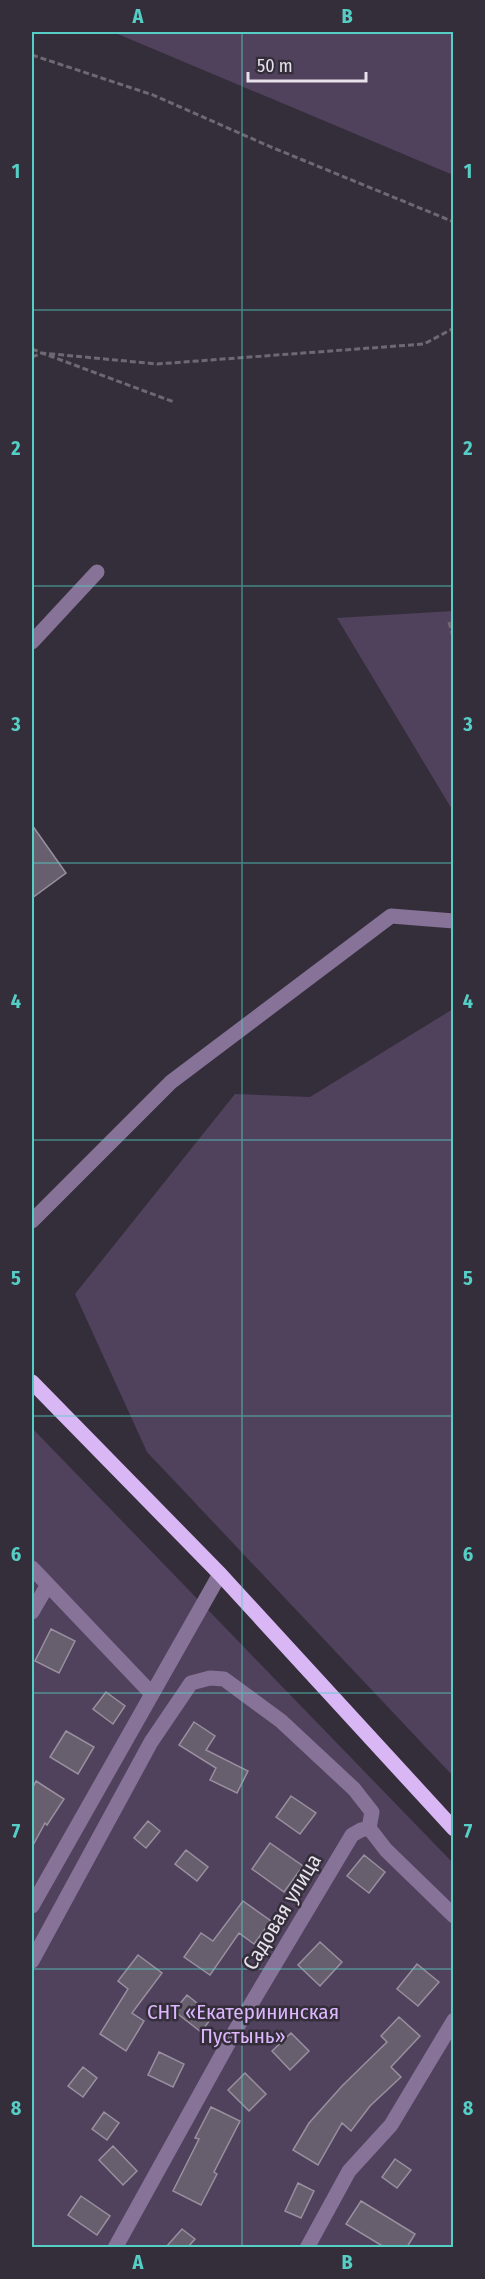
<svg xmlns="http://www.w3.org/2000/svg" width="485" height="2279" font-family="'Fira Sans Condensed',sans-serif">
	<style>
		.green { fill: #50415c }
		.building { fill: #675f6e; stroke: #98909f; stroke-width: 1.5 }
		.lines { fill: none; stroke-linecap: round; stroke-linejoin: round }
		.path { stroke: #6e6873; stroke-width: 3; stroke-dasharray: 6 3; stroke-linecap: butt }
		.minor { stroke: #877298; stroke-width: 15 }
		.major { stroke: #d9b7f5; stroke-width: 15 }
		.grid { fill: none; stroke: #55cec5; stroke-width: 1.5; stroke-opacity: 0.55 }
		.labels { text-anchor: middle; stroke-width: 5; stroke-linejoin: round; paint-order: stroke }
		.street-label { font-size: 21px; fill: #e6e1ea; stroke: #342e3a }
		.park-label { font-size: 21px; fill: #ddb7fe; stroke: #342e3a }
		.neatline { fill: none; stroke: #55cec5; stroke-width: 2 }
		.grid-label { font-size: 20px; text-anchor: middle; font-weight: bold; fill: #55cec5 }
	</style>
	<rect width="100%" height="100%" fill="#342e3a"/>
	<path class="green" d="M113,32h340v143z
		M453,611h1l-1,200 -116,-193z
		M453,1009v767l-306,-324 -72,-158 160,-200 75,3z
		M32,1428l421,435v384h-421z"/>
	<path class="building" d="M32,825l34,48 -34,25z
		M51,1629l24,12 -16,32 -24,-12z
		M106,1692l19,14 -12,18 -20,-15z
		M194,1722l21,14 -9,14 42,21 -11,22 -27,-13 6,-12 -37,-23z
		M66,1731l28,16 -16,27 -28,-17z
		M36,1781l28,18 -17,26 -2,-2 -13,24v-58z
		M291,1796l25,17 -16,21 -24,-17z
		M148,1821l12,10 -14,17 -12,-10z
		M270,1843l33,23 -19,26 -32,-23z
		M186,1850l22,17 -11,14 -22,-17z
		M364,1855l21,17 -16,21 -22,-17z
		M243,1901l28,20 -17,23 -15,-11 -29,42 -26,-18 17,-24 12,8z
		M320,1942l22,20 -22,24 -22,-21z
		M138,1955l24,18 -30,40 12,8 -18,30 -26,-17 28,-45 -10,-8z
		M417,1964l22,18 -21,24 -21,-17z
		M187,1995l26,21 -12,16 -27,-21z
		M399,2017l21,19 -29,31 10,10 -31,29 -19,25 -9,-8 -24,42 -25,-15 16,-27 33,-37 45,-44 -6,-6z
		M291,2033l18,18 -19,19 -18,-19z
		M159,2052l25,12 -11,23 -25,-12z
		M83,2067l14,11 -14,19 -15,-11z
		M245,2073l21,21 -17,17 -21,-21z
		M211,2107l29,14 -26,51 3,2 -16,31 -28,-14 26,-52 -4,-1z
		M104,2112l15,11 -12,17 -15,-11z
		M113,2146l24,25 -14,14 -24,-25z
		M395,2159l16,11 -14,18 -15,-11z
		M298,2183l16,8 -13,27 -16,-7z
		M81,2196l29,20 -13,19 -29,-20z
		M361,2201l54,33 -8,13h-23l-38,-23z
		M182,2229l13,10 -7,8h-22z"/>
	<g class="lines">
		<path class="path" d="M32,55l121,40 118,52 183,75
			M32,349l10,4 115,11 267,-20 30,-16
			M32,357l10,-4 132,49
			M449,622l5,19"/>
		<path class="minor" d="M32,642l65,-70
			M32,1221l139,-139 220,-166 63,5
			M32,1568l119,125
			M32,1612l15,-26
			M32,1906l188,-332
			M32,1961l119,-219 40,-59 19,-5 14,1 57,42 73,68 18,23 -3,16 17,22 68,66
			M115,2248l120,-217 117,-196 9,-5 8,-2
			M307,2248l42,-77 42,-46 63,-105"/>
		<path class="major" d="M32,1382l188,192 234,255"/>
	</g>
	<path class="grid" d="M242,32v2216M32,310h422M32,586h422M32,863h422M32,1140h422M32,1416h422M32,1693h422M32,1969h422"/>
	<g class="labels">
		<g class="street-label">
			<text transform="translate(282 1912) rotate(-59)" y="7">Садовая улица</text>
		</g>
		<g class="park-label">
			<text x="243" y="2019">СНТ «Екатерининская<tspan x="243" dy="24">Пустынь»</tspan></text>
		</g>
	</g>
	<rect width="485" height="2279" fill="none" stroke="#342e3a" stroke-width="66"/>
	<path d="M248 72v9h118v-9" fill="none" stroke="#e6e1ea" stroke-width="3"/>
	<text x="257" y="72" font-size="18" fill="#e6e1ea" stroke="#342e3a" stroke-width="4.5" paint-order="stroke">50 m</text>
	<rect x="33" y="33" width="419" height="2213" class="neatline"/>
	<g class="grid-label">
		<text x="138" y="23">A</text>
		<text x="347" y="23">B</text>
		<text x="16" y="178">1</text>
		<text x="468" y="178">1</text>
		<text x="16" y="455">2</text>
		<text x="468" y="455">2</text>
		<text x="16" y="731">3</text>
		<text x="468" y="731">3</text>
		<text x="16" y="1008">4</text>
		<text x="468" y="1008">4</text>
		<text x="16" y="1285">5</text>
		<text x="468" y="1285">5</text>
		<text x="16" y="1561">6</text>
		<text x="468" y="1561">6</text>
		<text x="16" y="1838">7</text>
		<text x="468" y="1838">7</text>
		<text x="16" y="2115">8</text>
		<text x="468" y="2115">8</text>
		<text x="138" y="2269">A</text>
		<text x="347" y="2269">B</text>
	</g>
</svg>
